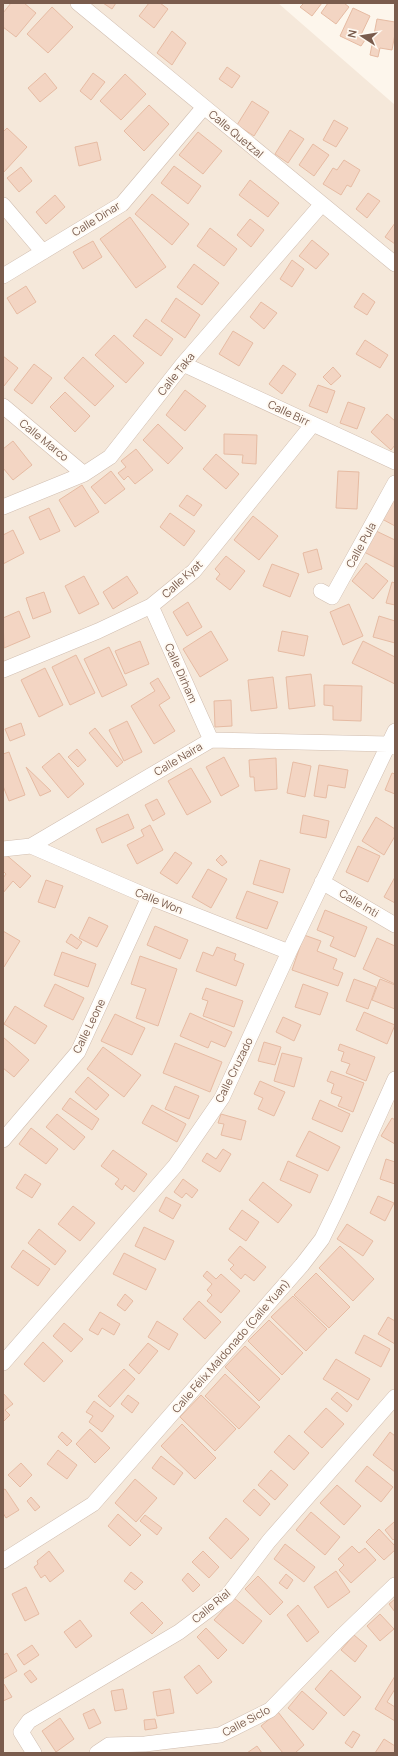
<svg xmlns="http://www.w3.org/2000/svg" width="398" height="1756" font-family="Manrope,sans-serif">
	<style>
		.residential { fill: #f5e8da }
		.building { fill: #f3d5c3; stroke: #e6bba3 }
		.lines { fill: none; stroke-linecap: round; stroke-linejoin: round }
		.minor-casing { stroke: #d1beb0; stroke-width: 16 }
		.minor { stroke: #fff; stroke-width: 15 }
		.labels { text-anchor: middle; stroke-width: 4; stroke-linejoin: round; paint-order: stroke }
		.street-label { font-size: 11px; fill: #7a5c4d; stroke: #fffaf3 }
	</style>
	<rect width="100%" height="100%" fill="#fdf6ec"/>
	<path class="residential" d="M3,3h275l117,102v1648h-392z"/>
	<path class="building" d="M11,3h13l12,10 -20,24 -13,-10v-14z
		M103,3h13l-4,6z
		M149,3h11l8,6 -14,19 -15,-12z
		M304,3h18l-10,13 -12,-9z
		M328,3h16l5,4 -13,17 -15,-11z
		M52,7l21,20 -25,26 -21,-19z
		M353,8l17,8 -10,21 5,3 -4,6 -21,-10z
		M377,19l18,3v12l-3,16 -12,-2 -2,9 -8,-2z
		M172,31l14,12 -14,22 -15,-12z
		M227,67l13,9 -8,12 -13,-9z
		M45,73l12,15 -17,14 -12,-14z
		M93,73l12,9 -14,18 -11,-9z
		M125,74l21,20 -25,26 -21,-19z
		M252,101l17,11 -15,24 -17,-11z
		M149,105l20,19 -25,27 -20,-20z
		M334,120l14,8 -12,19 -13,-7z
		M7,128l20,19 -24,26v-41z
		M290,130l14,9 -16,24 -13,-9z
		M198,132l24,19 -19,23 -24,-19z
		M97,142l4,18 -22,6 -4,-19z
		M313,144l16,11 -15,21 -15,-11z
		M344,160l16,10 -9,17 -4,-2 -6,10 -18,-11 10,-16 4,2z
		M174,166l27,20 -13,18 -27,-21z
		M21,167l11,14 -13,11 -12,-14z
		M250,180l29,23 -11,14 -29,-22z
		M368,193l12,8 -13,17 -11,-9z
		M152,194l37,30 -17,21 -37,-31z
		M55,195l10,12 -19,17 -10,-12z
		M130,217l36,50 -30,21 -36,-49z
		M250,219l14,11 -13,17 -14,-12z
		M395,223v21l-10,-7z
		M210,228l27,21 -13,17 -27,-20z
		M312,240l17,14 -13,15 -17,-13z
		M93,241l9,16 -19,12 -10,-17z
		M292,260l12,9 -12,18 -12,-8z
		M194,264l25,19 -17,22 -25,-18z
		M26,286l10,16 -19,12 -10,-16z
		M363,293l12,9 -8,13 -13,-8z
		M176,298l24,17 -15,23 -24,-17z
		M261,302l16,11 -13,16 -14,-12z
		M146,319l27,20 -12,17 -28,-20z
		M233,331l20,12 -14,23 -20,-12z
		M114,335l30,28 -18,20 -31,-28z
		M365,340l23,15 -8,13 -24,-14z
		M3,356l15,12 -14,18 -1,-1z
		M83,357l31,29 -19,20 -31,-28z
		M34,364l18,14 -20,26 -18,-14z
		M283,365l13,9 -14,20 -13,-10z
		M333,367l8,9 -10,9 -8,-8z
		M318,385l17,6 -8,22 -18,-7z
		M185,390l21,16 -21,25 -19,-16z
		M65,392l25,24 -15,16 -25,-25z
		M348,402l17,6 -8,21 -17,-6z
		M387,414l8,7v24l-4,5 -20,-18z
		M158,424l25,24 -15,16 -25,-24z
		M224,434l33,1 -1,29 -14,-1 1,-8 -19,-1z
		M13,441l19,24 -19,15 -10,-12v-19z
		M136,449l17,21 -18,14 -7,-8 -4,4 -6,-7 8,-6 -5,-6z
		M216,454l23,20 -13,15 -23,-20z
		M111,471l14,18 -20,15 -14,-17z
		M338,471l21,1 -2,37 -21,-1z
		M82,485l17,27 -24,15 -16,-27z
		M187,495l15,10 -8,11 -15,-10z
		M395,495v31l-13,-7z
		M49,508l11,23 -20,9 -11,-23z
		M170,513l25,18 -11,15 -24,-19z
		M253,516l25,20 -19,24 -25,-20z
		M13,530l11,23 -21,11v-29z
		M374,530l21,10 -1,27 -30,-15z
		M317,549l5,20 -14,4 -5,-20z
		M226,556l19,15 -15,19 -14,-11 4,-5 -5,-5z
		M366,563l22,18 -15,18 -21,-18z
		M272,564l27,10 -9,23 -27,-11z
		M84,576l15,28 -20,10 -14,-28z
		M127,576l11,17 -25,16 -10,-17z
		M392,582l3,1v22l-9,-2z
		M44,592l7,20 -18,7 -7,-21z
		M188,602l14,25 -15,9 -14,-24z
		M349,604l14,32 -20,9 -13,-33z
		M19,611l11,26 -26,11 -1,-30z
		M379,616l16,5v22l-22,-6z
		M211,631l17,29 -28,17 -17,-28z
		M282,631l26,5 -4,20 -26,-5z
		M140,641l9,23 -24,10 -10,-23z
		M363,641l32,16v27l-43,-21z
		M109,647l18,38 -25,12 -18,-38z
		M76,655l19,38 -25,12 -18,-38z
		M45,668l18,37 -24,12 -18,-37z
		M311,674l4,32 -26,3 -3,-32z
		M273,677l4,31 -26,3 -3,-31z
		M158,678l12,20 -11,7 16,26 -21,13 -23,-38 24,-15 -5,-8z
		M324,685l38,1 -1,35 -28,-1v-14l-9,-1z
		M231,700l1,26 -17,1 -1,-26z
		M127,721l15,31 -18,9 -15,-31z
		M21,723l4,12 -15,6 -5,-12z
		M95,728l28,34 -6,5 -28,-34z
		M77,749l9,11 -8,7 -10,-10z
		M9,752l16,43 -16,6 -6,-15v-32z
		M59,753l25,31 -16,14 -26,-31z
		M224,757l15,29 -18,10 -15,-29z
		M276,758l1,31 -22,2 -1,-14h-4l-1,-17z
		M293,762l18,4 -6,31 -18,-4z
		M319,765l29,5 -3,18 -17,-3 -2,13 -12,-2z
		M26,767l25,24 -11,5z
		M191,768l20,34 -24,13 -19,-34z
		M392,773l3,1v20l-10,-4z
		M157,799l8,15 -12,7 -8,-16z
		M128,814l6,14 -32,15 -6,-14z
		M303,815l26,6 -3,17 -26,-5z
		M376,817l19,12v7l-11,19 -22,-14z
		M150,825l13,25 -26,14 -10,-19 17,-9 -3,-6z
		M358,846l22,10 -12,26 -22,-10z
		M175,852l17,11 -15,21 -17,-11z
		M4,853l27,23 -11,12 -7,-7 -10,12v-15l3,-4 -3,-3v-17z
		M221,855l6,7 -5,4 -6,-6z
		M260,860l30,9 -7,24 -30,-9z
		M208,869l19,10 -16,29 -19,-11z
		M395,877v26l-11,-6z
		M46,880l17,6 -8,22 -17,-6z
		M247,891l31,11 -11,27 -31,-11z
		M325,910l42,17 -12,30 -25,-11 4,-9 -17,-7z
		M89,917l19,9 -11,21 -18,-9z
		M155,926l33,14 -8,19 -33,-14z
		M3,931l17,10 -16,26 -1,-1z
		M71,934l11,8 -5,7 -11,-7z
		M304,935l17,6 -4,10 20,8 -4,10 10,4 -5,13 -46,-16z
		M377,938l18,8v38l-32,-15z
		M217,947l19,7 -2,6 10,4 -8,22 -40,-15 7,-19 10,4z
		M62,952l34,12 -8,23 -34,-12z
		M140,956l37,13 -19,57 -22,-8 10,-29 -15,-5z
		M354,979l22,8 -8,22 -22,-8z
		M380,979l15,6v24l-23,-9z
		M55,984l29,14 -11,22 -29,-14z
		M303,984l25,9 -8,22 -25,-8z
		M206,988l37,13 -9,26 -31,-11 5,-15 -6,-2z
		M15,1006l32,20 -12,18 -31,-20z
		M364,1012l31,13 -8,19 -31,-14z
		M190,1013l42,19 -7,15 -14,-6 -3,7 -28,-12z
		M115,1014l30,14 -13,27 -31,-14z
		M283,1017l18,8 -7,16 -18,-9z
		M3,1037l26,23 -15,17 -11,-9z
		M264,1042l17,5 -6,18 -17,-4z
		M175,1043l47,19 -12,30 -47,-19z
		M340,1044l35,13 -9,24 -20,-8 4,-9 -9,-3 3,-9 -6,-2z
		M103,1047l38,28 -17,22 -37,-28z
		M282,1053l20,5 -8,29 -20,-6z
		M331,1071l33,12 -11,29 -15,-6 4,-9 -11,-4 3,-9 -7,-3z
		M88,1077l21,18 -13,15 -21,-18z
		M260,1081l25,11 -11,24 -16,-7 5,-11 -9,-4z
		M175,1086l24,10 -10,23 -24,-10z
		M70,1098l29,21 -7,11 -30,-21z
		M320,1100l30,14 -8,18 -30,-13z
		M152,1105l34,19 -9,18 -35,-19z
		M57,1114l28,23 -11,13 -28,-23z
		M221,1114l25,7 -5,19 -20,-5 3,-11 -6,-1z
		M392,1118l3,2v24l-14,-8z
		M31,1128l27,21 -12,15 -27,-20z
		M309,1131l31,16 -12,24 -32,-15z
		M223,1149l8,5 -11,18 -18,-11 5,-8 9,6z
		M113,1150l34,24 -13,18 -9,-7 -3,5 -7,-6 4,-5 -18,-13z
		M386,1159l9,3v22l-15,-5z
		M288,1161l30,14 -8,18 -30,-13z
		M25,1174l16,10 -9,14 -16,-10z
		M183,1179l15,11 -6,8 -6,-5 -4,5 -8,-6z
		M263,1182l29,23 -14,18 -29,-23z
		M378,1196l16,7 -9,18 -15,-8z
		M166,1197l15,8 -8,14 -14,-8z
		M73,1206l22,17 -15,18 -22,-17z
		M242,1210l17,12 -13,19 -17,-12z
		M347,1224l26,17 -10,15 -26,-17z
		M144,1227l30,14 -9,19 -30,-14z
		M39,1229l27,22 -11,14 -27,-22z
		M240,1246l26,21 -12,14 -9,-7 -4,5 -11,-10 4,-4 -6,-5z
		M340,1246l34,33 -21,22 -34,-33z
		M23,1250l27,19 -12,17 -27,-19z
		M124,1253l32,16 -10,21 -33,-16z
		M207,1271l9,8 5,-5 19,17 -19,22 -14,-12 5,-6 -5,-5 5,-6 -9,-8z
		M316,1273l34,34 -21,21 -35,-33z
		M125,1294l8,7 -8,10 -8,-6z
		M293,1296l34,33 -21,22 -35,-34z
		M199,1301l22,21 -16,17 -22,-20z
		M100,1312l20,12 -6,11 -12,-7 -4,7 -9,-5z
		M388,1317l7,4v23l-17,-10z
		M269,1320l34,33 -21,22 -34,-34z
		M157,1321l21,13 -9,16 -21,-13z
		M64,1323l19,16 -12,13 -18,-16z
		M364,1335l26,14 -9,18 -26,-14z
		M43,1342l20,19 -19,21 -20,-18z
		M148,1343l10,8 -19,23 -10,-9z
		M245,1346l35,33 -21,22 -34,-34z
		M336,1359l34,20 -12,21 -35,-21z
		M124,1369l11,10 -25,28 -12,-11z
		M225,1374l35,33 -21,22 -34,-33z
		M337,1392l15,13 -5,7 -16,-13z
		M3,1393l10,11 -8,6 5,5 -7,7z
		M128,1395l11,8 -7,10 -11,-9z
		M201,1395l35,34 -21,22 -35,-34z
		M94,1401l20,15 -12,16 -13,-10 4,-6 -7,-4z
		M326,1408l18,16 -22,24 -18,-16z
		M182,1424l34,34 -21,21 -34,-33z
		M90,1429l20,19 -15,15 -19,-19z
		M62,1432l10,9 -5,5 -9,-9z
		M390,1432l5,4v36l-22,-17z
		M289,1435l20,18 -15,17 -20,-18z
		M58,1450l19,15 -10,14 -20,-15z
		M161,1456l22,17 -9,12 -22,-17z
		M21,1463l11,12 -12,12 -12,-12z
		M367,1466l26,21 -12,15 -26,-21z
		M271,1470l17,15 -13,15 -17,-15z
		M135,1479l22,19 -21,24 -21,-19z
		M337,1485l24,21 -17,19 -24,-22z
		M5,1489l14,21 -13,8 -3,-5v-23z
		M254,1489l16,15 -10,12 -17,-15z
		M31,1497l9,10 -5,4 -8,-10z
		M311,1512l29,25 -15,18 -29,-25z
		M118,1514l23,21 -11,11 -22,-20z
		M145,1515l17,13 -5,7 -17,-14z
		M226,1518l23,21 -18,20 -22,-21z
		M394,1522l1,2v14l-2,2 -8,-10z
		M379,1529l16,17v4l-11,10 -18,-18z
		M285,1544l30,23 -11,15 -30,-23z
		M352,1546l7,7 6,-5 11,12 -25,23 -12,-13 5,-5 -6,-6z
		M49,1551l15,20 -14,11 -5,-7 -4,3 -7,-11 4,-3 -1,-3z
		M203,1551l16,16 -10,11 -17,-16z
		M336,1571l14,21 -22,16 -14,-21z
		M131,1572l12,10 -8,8 -11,-9z
		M188,1573l12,12 -7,7 -11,-12z
		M286,1574l7,6 -6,9 -8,-6z
		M258,1576l25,26 -13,13 -25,-26z
		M26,1587l13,27 -14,7 -13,-27z
		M234,1598l28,23 -19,23 -29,-24z
		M395,1599v13l-6,-8z
		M142,1602l21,21 -11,11 -22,-21z
		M298,1605l21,27 -12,10 -20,-27z
		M380,1614l14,15 -14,12 -13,-15z
		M80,1620l12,16 -16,12 -12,-16z
		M206,1628l21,22 -9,9 -21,-22z
		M354,1635l13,11 -12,16 -14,-12z
		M32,1645l7,10 -15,10 -7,-10z
		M7,1653l10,18 -14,8v-24z
		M199,1665l13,17 -15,12 -13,-17z
		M30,1670l7,9 -6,4 -7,-9z
		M331,1670l30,27 -17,19 -29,-27z
		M395,1676v13l-8,13 8,5v14l-20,-12z
		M4,1684l8,13 -9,4v-16z
		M123,1689l4,20 -12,2 -4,-20z
		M170,1689l4,24 -17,3 -4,-24z
		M302,1691l25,22 -14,17 -25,-22z
		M94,1709l7,14 -12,6 -6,-15z
		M278,1712l26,33 -9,8h-12l-22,-27z
		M60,1718l14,21 -18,13 -14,-21z
		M155,1719l2,9 -12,2 -1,-10z
		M353,1731l7,4 -8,13 -7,-5z
		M384,1739l11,7v7h-20z
		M257,1746l5,7h-15z"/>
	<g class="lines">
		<g class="minor-casing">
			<path id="minor" d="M78,3l317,261
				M3,205l40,47
				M3,276l119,-72 82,-97
				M183,364l212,98
				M3,406l81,68
				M3,507l81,-33 26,-17 73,-93 139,-160
				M321,591l11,6 63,-114
				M151,606l60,134
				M3,670l95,-39 53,-25 43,-35 119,-147
				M31,846l118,51 140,55
				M3,849l28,-3 180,-106 177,4 7,3
				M322,882l73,43
				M3,1140l75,-88 71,-155
				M3,1363l172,-197 47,-68 67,-146 106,-221
				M3,1561l90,-57 209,-239 20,-26 17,-35 56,-125
				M34,1753l-13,-21 8,-11 150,-89 48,-36 42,-55 126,-144
				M97,1753l12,-8 36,-1 75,-9 50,-25 70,-72 55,-53"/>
		</g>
		<use href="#minor" class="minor"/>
	</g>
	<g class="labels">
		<g class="street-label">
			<text transform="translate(236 134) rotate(40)" y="4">Calle Quetzal</text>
			<text transform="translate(96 219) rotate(-32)" y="4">Calle Dinar</text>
			<text transform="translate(176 374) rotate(-51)" y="4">Calle Taka</text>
			<text transform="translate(289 413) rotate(25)" y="4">Calle Birr</text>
			<text transform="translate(44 440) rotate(39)" y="4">Calle Marco</text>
			<text transform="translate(361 545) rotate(-61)" y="4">Calle Pula</text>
			<text transform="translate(182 579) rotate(-42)" y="4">Calle Kyat</text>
			<text transform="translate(181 673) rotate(66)" y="4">Calle Dirham</text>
			<text transform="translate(178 759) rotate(-31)" y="4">Calle Naira</text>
			<text transform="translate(159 901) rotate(22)" y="4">Calle Won</text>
			<text transform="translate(359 903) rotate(31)" y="4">Calle Inti</text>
			<text transform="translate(89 1026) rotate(-64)" y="4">Calle Leone</text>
			<text transform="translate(234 1070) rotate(-64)" y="4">Calle Cruzado</text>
			<text transform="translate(231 1346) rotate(-49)" y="4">Calle Félix Maldonado (Calle Yuan)</text>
			<text transform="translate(211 1606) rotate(-40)" y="4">Calle Rial</text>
			<text transform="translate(246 1721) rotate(-28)" y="4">Calle Siclo</text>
		</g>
	</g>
	<rect width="398" height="1756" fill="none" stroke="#7a5c4d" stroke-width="8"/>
	<g transform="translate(362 36) rotate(282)" stroke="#fffaf3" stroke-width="3" paint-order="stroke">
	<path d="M0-3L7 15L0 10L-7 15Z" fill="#7a5c4d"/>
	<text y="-6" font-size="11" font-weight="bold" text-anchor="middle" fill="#7a5c4d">N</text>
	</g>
</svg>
